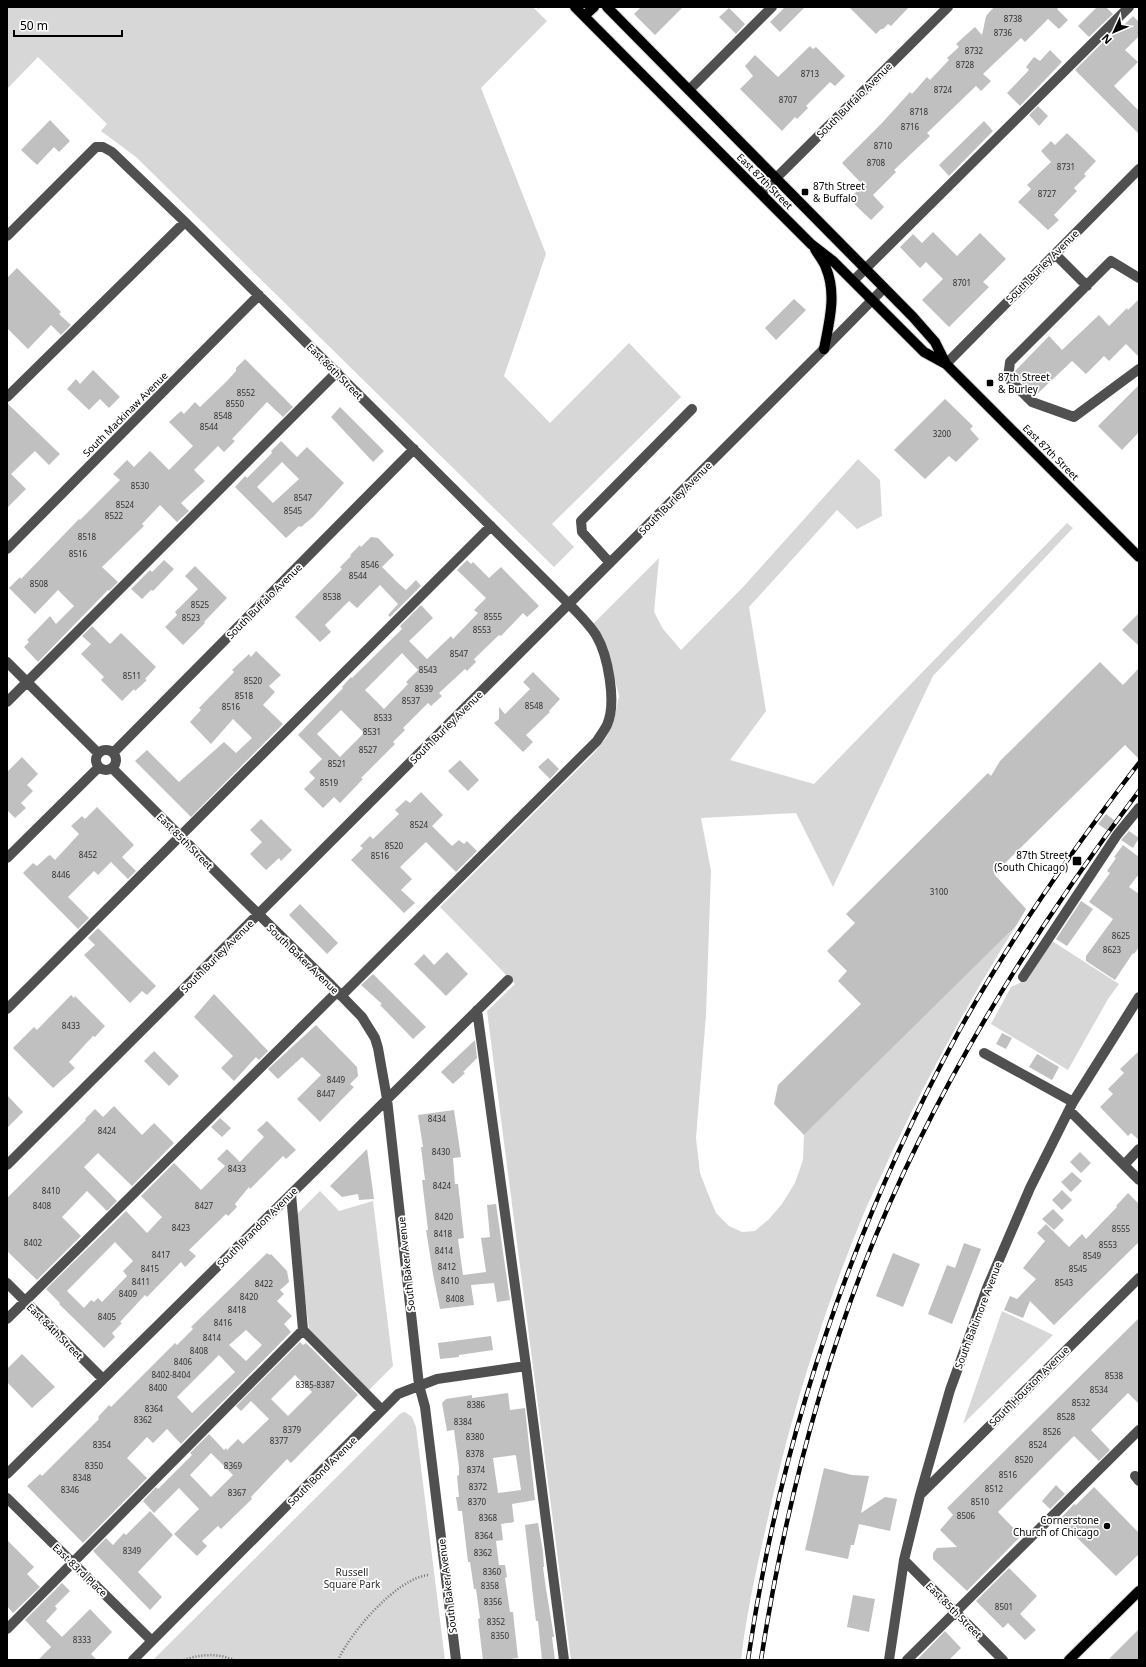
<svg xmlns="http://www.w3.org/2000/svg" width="1146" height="1667" font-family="'Noto Sans',sans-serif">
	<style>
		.green { fill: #d7d7d7 }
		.building { fill: #c0c0c0; fill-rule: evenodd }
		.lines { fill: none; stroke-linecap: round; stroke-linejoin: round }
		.major-casing { stroke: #dbdbdb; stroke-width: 12 }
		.path { stroke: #727272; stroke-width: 2.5; stroke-dasharray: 1 2; stroke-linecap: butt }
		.minor { stroke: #505050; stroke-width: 10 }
		.major { stroke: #000; stroke-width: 10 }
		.rail-casing { stroke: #000; stroke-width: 4.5 }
		.rail { stroke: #fff; stroke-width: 3; stroke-dasharray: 9; stroke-linecap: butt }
		.poi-dot { fill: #000; stroke: #fff; stroke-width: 1.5 }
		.labels { text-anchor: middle; stroke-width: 3.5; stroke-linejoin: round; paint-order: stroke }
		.number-label { font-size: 8px; fill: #303030 }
		.street-label { font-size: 10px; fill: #000; stroke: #fff }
		.poi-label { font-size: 10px; fill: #000; stroke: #fff; text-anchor: start }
		.park-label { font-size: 10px; fill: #2e2e2e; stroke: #fff }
	</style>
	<rect width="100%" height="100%" fill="#fff"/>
	<path class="green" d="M7,7h526l14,14 -66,67 65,166 -42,122 46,47 79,-80 52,54 -129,127 22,23 -20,20 -418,-410 -35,-26 6,-7 -69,-67 -31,32z
		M858,459l22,21 2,36 -25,13 -20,-19 -88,97 17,104 -36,49 84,24 253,-261 6,5 -140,148 -100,211 -37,-74 -95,5 10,53 -5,144 -10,123 4,35 7,18 9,22 13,13 13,6 13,-1 14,-12 13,-15 13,-21 8,-23 1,-25 212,-209c-47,74 -88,150 -126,230 -8,19 -18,38 -26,57 -42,101 -75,207 -98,314 -10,44 -20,89 -25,133h-170l-84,-649 28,-27 -75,-77 154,-154 12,-15 8,-18 5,-24 -11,-43 -16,-28 67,-67 -5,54 9,17 18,21 63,-64z
		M1052,941l67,43 -11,15 -40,71 -77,-46 20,-37 17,-8z
		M320,1191l19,20 34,-10 20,165 -24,24 -60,-61 -14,-113z
		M1002,1311l51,24 -90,89z
		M405,1412l7,5 4,10 29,233h-292l248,-247z"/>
	<path class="building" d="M641,7h42l-28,28 -21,-21z
		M785,7h20l-25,25 -10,-10z
		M849,7h60l-18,19 -3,-2 -5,5h-2l-5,5z
		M994,7h65l-2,2 11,11 -9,9 -11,-10 -23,23 -4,-4 -38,36 8,7 -10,10 -5,-5 -24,23 -25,24 3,3 -36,34 2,2 -23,23 11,12 -13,13 -22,-21 14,-14 -21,-22 40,-40 28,-31 2,2 15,-17 3,3 19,-20 -2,-2 12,-11 -3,-3 11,-10 8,-7 7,8 4,-19z
		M1097,7h9l7,7 -24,23 -11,-11z
		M729,8l16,16 -9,10 -17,-17z
		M1133,16l6,6v14l-14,14 13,12 -24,24 25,25v23l-64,-64 47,-47 2,2z
		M810,46l3,3 3,-2 29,29 -10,10 -5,-4 -24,24 2,2 -11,11 -2,-2 -13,14 -42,-42 13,-13 -8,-10 10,-11 23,22z
		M1050,50l12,12 -42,44 -13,-13 22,-23 -3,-3 8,-10 6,4z
		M1038,106l10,10 -9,10 -10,-11z
		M50,120l20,21 -11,11 -5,-5 -17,18 -16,-15z
		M984,121l9,10 -44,45 -10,-11z
		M1067,133l29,28 -12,13 2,2 -12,12 3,3 -23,24 5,5 -11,10 -30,-28 13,-13 -4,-4 24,-23 -10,-11 10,-10 4,4z
		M933,232l24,24 23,-23 26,26 -23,23 6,5 -40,40 -27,-27 21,-21 -17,-17 -6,6 -20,-21 13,-13 9,9z
		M17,268l44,44 -2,2 12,11 -10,10 -10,-10 -23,24 -21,-21v-50z
		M794,299l12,11 -30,30 -11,-12z
		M1139,299v58l-13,-13 -17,17 -5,-5 -18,18 -14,-13 -37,35 -20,-20v-5l34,-35 13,14 37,-35 10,11 18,-18 1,2z
		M245,359l48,48 -10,10 -16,-15 -35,37 3,2 -11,11 -6,-6 -24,24 11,11 -24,22 8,8 -12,11 -17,-17 -18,19 2,2 -42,41 16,15 -9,9 -1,-1 -70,72 -14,-15 5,-5 -2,-2 23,-24 6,8 18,-18 -16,-16 -23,24 -26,-26 11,-11 1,2 58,-60 1,1 40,-40 -7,-6 14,-14 7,7 16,-16 19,19 24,-24 -24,-24 12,-11 3,3 11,-12 5,5 27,-26 9,-10v-3z
		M93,370l27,27 -11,11 -9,-9 -11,11 -22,-21 9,-10 4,5z
		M1139,385v47l-17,18 -24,-24z
		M945,399l28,27 -3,3 9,10 -23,23 -7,-6 -24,23 -31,-29z
		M7,403l53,51 -11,11 -14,-14 -24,23 15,15 -19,19z
		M340,407l44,44 -11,11 -42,-45z
		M281,441l16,16 10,-10 37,36 -31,34 -12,10 -2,-1 -13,12 -51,-51 10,-11 2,2 25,-25 -1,-2zM282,462l17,17 -26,24 -16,-16z
		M371,537l7,1 16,17 -12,12 17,17 7,6 10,-10 5,6 -31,31 -2,-2 10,-11 -18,-19 -23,23 -8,-7 -24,24 6,7 -11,10 -25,-25 47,-48 -2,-2 11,-11 -1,-1 10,-10 1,2z
		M164,560l10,9 -21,22 -2,-1 -9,9 -11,-10 19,-19 2,2z
		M467,560l4,4 2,-2 16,16 12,-11 38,39 -12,11 -4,-4 -22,23 -2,-1 -25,24 2,3 -9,9 -2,-2 -26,24 3,3 -11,10 -3,-3 -25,25 2,2 -12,12 2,2 -34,34 2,1 -23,24 -6,-6 -11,11 -19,-19 11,-11 -6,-6 13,-13 -24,-24 45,-47 -1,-1 9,-10 1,1 50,-49 -2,-3 21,-21 12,13 -24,23 18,18 24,-23 2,3 25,-26 -4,-3 12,-12 -29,-28zM402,653l16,17 -12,12 2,2 -24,25 -19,-19zM341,710l23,23 -24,24 -23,-23z
		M195,566l32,32 -23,24 1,1 -22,22 -18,-18 12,-12 -2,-3 23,-23 -13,-13z
		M1139,613v33l-17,-16z
		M92,626l18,18 11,-11 35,34 -11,12 2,1 -12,11 -1,-2 -12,12 -21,-21 3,-3 -23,-23 10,-10 -9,-8z
		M256,651l25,24 -12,11 6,6 -12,13 20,19 -92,93 -56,-56 12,-11 32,32 45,-40 12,11 16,-15 -19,-19 -22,25 -21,-22 11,-12 -2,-2 35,-36 -2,-2 17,-16 2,3z
		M1100,662l23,23 16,-17v91l-14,-14 -131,129 32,35 -10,17 -212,209 -30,-31 4,-19 83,-81 -23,-23 9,-10 -20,-20 28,-28 -9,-9 142,-141 3,3 9,-15z
		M533,672l27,27 -11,12 1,1 -24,23 7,7 -10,10 -29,-29 5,-4v-12l6,7 25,-25 -7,-7z
		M22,757l16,17 -11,11 6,6 -12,12 5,5 -11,10 -8,-8v-38z
		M548,758l11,11 -9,10 -12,-12z
		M460,760l19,20 -11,11 -20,-20z
		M421,792l22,23 -11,11 20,20 7,-6 5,4 3,-3 10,10 -21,21 -30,-30 -26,25 12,12 -11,11 14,13 -11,10 -53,-53 12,-12 -3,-2 10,-10 3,3 26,-25 -4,-4 11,-10 4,3z
		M97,807l37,38 -12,12 14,14 -8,8 -17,-17 -13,13 -4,-4 -26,26 21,21 -11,11 -55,-56 10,-10 4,3 11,-10 2,-1 5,5 24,-26 -8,-8 11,-10 3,3z
		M1106,814l12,9 -7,10 -13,-9z
		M261,819l31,31 -11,11 -2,-3 -13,12 -16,-16 12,-12 -12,-12z
		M1129,831l10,7 -6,10 -12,-8z
		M1123,845l16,12v17l-10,13 10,7v53l-5,7 -1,-1 -18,27 -29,-19v-5l27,-37 -24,-17 21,-29 -3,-2 9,-13 -2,-1z
		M1081,901l12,8 -26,37 -11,-7z
		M300,904l38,39 -11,11 -38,-39z
		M98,928l58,58 -9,9 -5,-4 -12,12 -46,-48 11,-10 -7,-7z
		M447,952l21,22 -22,22 -32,-32 10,-10 10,11z
		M373,974l53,53 -13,12 -33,-34 2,-1 -21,-19z
		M214,994l54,57 -9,9 -3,-3 -22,24 -13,-13 12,-12 -39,-39z
		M71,995l3,3 1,-2 30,30 -10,11 -2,-1 -24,26 6,6 -22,20 -40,-40 21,-21 3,3z
		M316,1025l41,42 1,9 -8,8 4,3 -34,35 -23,-23 24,-24 -19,-18 -24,22 -10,-10z
		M1002,1033l10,5 -6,11 -10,-5z
		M475,1040l2,18 -14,14 2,1 -12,11 -12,-12z
		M154,1051l25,25 -10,10 -25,-25z
		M1139,1051v89l-8,-7 -3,3 -28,-29 13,-13 -5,-5 16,-16 -4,-4z
		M1037,1054l22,13 -7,13 -23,-13z
		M7,1095l16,17 -16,16z
		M114,1106l28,29 12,-12 20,20 -42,43 -34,-33 -14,14 33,34 -10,10 -20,-20 -25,26 19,19 -44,44 -30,-29v-53l79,-78 -1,-1 10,-10 8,8z
		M454,1110l7,47 -8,1 2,26h3l6,54 -6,1 5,36 23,-3 -5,-34 9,-1 -3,-32 9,-1 14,96 -13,2 -3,-19 -23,2 3,20 -34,4 -7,-35 -7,-44h2l-6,-50h3l-4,-33h2l-5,-32z
		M220,1118l11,10 -9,9 -11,-10z
		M267,1121l29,29 -10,9 -3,-3 -33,33 -1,-2 -14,17 2,3 -9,9 -2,-2 -37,36 7,6 -11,11 -4,-5 -34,35 -2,-2 -25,27 2,1 -10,10 3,4 -11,11 -45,-44 1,-1 -14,-14 80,-78 21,22 15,-16 -21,-21 33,-33 27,27 24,-24 -8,-7 10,-10 13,13 24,-25 -7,-7zM115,1242l18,19 -10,10 4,5 -25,26 -4,-4 -4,4 -3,-2 -7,8 -17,-17z
		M367,1149l7,50 -15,1 -1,-6 -16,3 -12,-11z
		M1080,1152l11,11 -10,10 -11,-11z
		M1072,1172l10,9 -11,11 -10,-10z
		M1062,1190l10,10 -10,10 -10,-10z
		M1128,1193l11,11v38l-85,83 -24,-24 -7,17 -19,-8 6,-14 7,3 19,-20 -13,-11 22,-27 -8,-8 9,-9 23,23 13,-13 4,5 31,-32 -1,-1z
		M1053,1209l11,11 -10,10 -12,-11z
		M964,1243l17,6 -29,75 -24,-10 19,-49 8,3z
		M267,1253l3,2 1,-1 16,17 2,11 -9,8 4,4 -7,7 15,15 -8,8 7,8 -110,112 -14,-15 -14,14 -6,-6 -20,21 20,20 -64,65 -56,-57 13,-12 2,2 57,-57 -1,-2 11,-12 2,2 64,-64 2,2 16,-16 -2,-2zM246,1330l16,15 -16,16 -17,-16zM219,1355l16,17 -43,41 -15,-16z
		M893,1253l27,11 -17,43 -27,-11z
		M1139,1318v86l-11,-11 -37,37 19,20 -11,11 -25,-25 -76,76 23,24 -54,55 -34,-32v-6l4,-5 20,-1 -17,-17 13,-15 -6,-7z
		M491,1336l2,14 -34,5v2l-19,2 -2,-16z
		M300,1342l3,3 3,-2 52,52 -67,68 -4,-4 -36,38 1,2 -31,30 -3,-3 -16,15 5,5 -10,10 -23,-22 25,-25 -20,-21 -25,25 -11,-12 13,-14 2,2 34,-34 -2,-2 19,-19 15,16 2,-2 1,2 11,-11 5,5 26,-25 -18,-18 -10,10 -5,-5zM295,1375l17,17 -24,24 -17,-17zM211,1453l22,22 -22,22 -21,-22z
		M22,1354l33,33 -23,21 -25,-26v-13z
		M508,1393l2,17 15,-2 10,92 -23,4 2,18 -13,2 2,16 -7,1 3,24h6l2,12 -2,1 5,34h3l5,46 -15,2h-20l-5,-41 2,-1 -4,-29h-2l-4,-27h-2l-6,-51h-4l-2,-14h3l-2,-21 2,-1v-8l-5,-37 -7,1 -5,-28 4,-4 26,-4v3zM515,1455l1,1 5,34 -23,3 -5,-35z
		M824,1468l28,7 17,1 -8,37 24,-16 12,2 -7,32 -31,-7 -5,21h-3l-3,14 -43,-9z
		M1056,1485l9,9 -15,15 -8,-8z
		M1094,1487l45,46v21l-23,22 -57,-56 15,-16 2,1z
		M150,1511l23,24 -35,37 24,25 -12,13 -57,-59 13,-13 7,7 11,-12 2,2z
		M538,1523l5,29 1,15h-1l3,22 8,48h-2l3,23h-13l-4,-39h-2l-2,-16 -9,-80z
		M7,1540l27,27 -7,7 13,13 -27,26 -6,-7z
		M1009,1568l28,28 -17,18 16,16 -11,10 -17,-17 -5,5 -27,-27z
		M62,1583l8,8 -15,15 2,3 -11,12 16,16 28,-28 22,23 -21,22 6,6h-59l13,-13 -26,-27z
		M853,1595l22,4 -6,33 -22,-5z
		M1139,1629v31h-31z
		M945,1631l16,17 -12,12h-32z"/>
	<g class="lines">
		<g class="major-casing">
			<path id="major" d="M575,7l207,208 29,29 22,17 91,91 22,12
				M607,7l306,310 22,25 11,22 193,193
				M584,16l10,-9
				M815,249c3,6 9,12 11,19 11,26 3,55 -2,81
				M1069,1660l70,-69"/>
		</g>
		<path class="path" d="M539,7l2,2
			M184,1660c16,-6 34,-7 50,0
			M338,1660c13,-28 58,-81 90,-85"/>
		<path class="minor" d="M689,90l83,-83
			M761,193l187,-186
			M7,236l89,-89h7l9,5 73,70 384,382c9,9 20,20 27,31 12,20 21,68 11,90 -3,6 -7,11 -10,16l-256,255
			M1055,254l32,32
			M1139,278l-28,-17 -101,101 -2,16 24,24 42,15 65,-48
			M854,280l275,-273
			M946,364l193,-195
			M7,397l178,-175
			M7,549l252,-254
			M610,563l-28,-31 -1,-11 111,-112
			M7,662l91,91
			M7,702l330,-330
			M96 760a10 10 0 1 1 20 0a10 10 0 1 1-20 0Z
			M114,752l300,-303
			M112,768l132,132 85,83 33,34 13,21 3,10 9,51 32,286 6,22 31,253
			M7,858l92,-91
			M1023,977l94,-142 22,-27
			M7,1009l484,-483
			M477,1010l49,356 38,294
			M984,1053l89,49
			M1069,1110l70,70
			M7,1165l817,-816 60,-61
			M1124,1165l15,-16
			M291,1194l12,136 79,80
			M7,1283l96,96
			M7,1319l330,-327
			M7,1474l501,-494
			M1135,1476l4,5
			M922,1493l217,-215
			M7,1498l145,143
			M904,1560l99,100
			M7,1629l296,-299
			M133,1660l265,-266 39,-15 89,-13
			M889,1660l15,-100 16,-65 30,-105 37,-102 43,-100 43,-86 66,-105
			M907,1660l232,-230"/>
		<use href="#major" class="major"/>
		<g class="rail-casing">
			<path id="rail" d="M748,1660c32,-220 104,-433 211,-629 52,-94 114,-182 180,-268
				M761,1660c21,-135 54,-268 103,-395 66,-169 167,-331 275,-474"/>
		</g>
		<use href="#rail" class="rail"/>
	</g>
	<g class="poi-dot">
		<rect x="801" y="188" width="8" height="8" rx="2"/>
		<rect x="986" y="379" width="8" height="8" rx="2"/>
		<rect x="1072" y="856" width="10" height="10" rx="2"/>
		<circle cx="1107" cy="1526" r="4"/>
	</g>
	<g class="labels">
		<g class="number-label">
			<text x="1013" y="22">8738</text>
			<text x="1003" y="36">8736</text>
			<text x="974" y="54">8732</text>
			<text x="965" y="68">8728</text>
			<text x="810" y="77">8713</text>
			<text x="943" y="93">8724</text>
			<text x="788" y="103">8707</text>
			<text x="919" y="115">8718</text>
			<text x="910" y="130">8716</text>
			<text x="883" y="149">8710</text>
			<text x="876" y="166">8708</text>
			<text x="1066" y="170">8731</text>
			<text x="1047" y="197">8727</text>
			<text x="962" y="286">8701</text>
			<text x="246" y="396">8552</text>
			<text x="235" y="407">8550</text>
			<text x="223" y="419">8548</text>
			<text x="209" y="430">8544</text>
			<text x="942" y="437">3200</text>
			<text x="140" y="489">8530</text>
			<text x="303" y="501">8547</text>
			<text x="125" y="508">8524</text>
			<text x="293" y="514">8545</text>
			<text x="114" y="519">8522</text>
			<text x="87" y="540">8518</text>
			<text x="78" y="557">8516</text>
			<text x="370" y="568">8546</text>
			<text x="358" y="579">8544</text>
			<text x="39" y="587">8508</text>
			<text x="332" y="600">8538</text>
			<text x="200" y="608">8525</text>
			<text x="493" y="620">8555</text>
			<text x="191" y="621">8523</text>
			<text x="482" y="633">8553</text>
			<text x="459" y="657">8547</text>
			<text x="428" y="673">8543</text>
			<text x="132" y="679">8511</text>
			<text x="253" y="684">8520</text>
			<text x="424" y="692">8539</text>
			<text x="244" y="699">8518</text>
			<text x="411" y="704">8537</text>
			<text x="534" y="709">8548</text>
			<text x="231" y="710">8516</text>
			<text x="383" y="721">8533</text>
			<text x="372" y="735">8531</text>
			<text x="368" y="753">8527</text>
			<text x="337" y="767">8521</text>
			<text x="329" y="786">8519</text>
			<text x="419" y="828">8524</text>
			<text x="394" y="849">8520</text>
			<text x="88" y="858">8452</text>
			<text x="380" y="859">8516</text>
			<text x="61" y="878">8446</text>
			<text x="939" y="895">3100</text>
			<text x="1121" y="939">8625</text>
			<text x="1112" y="953">8623</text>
			<text x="71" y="1029">8433</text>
			<text x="336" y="1083">8449</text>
			<text x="326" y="1097">8447</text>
			<text x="437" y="1122">8434</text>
			<text x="107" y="1134">8424</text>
			<text x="441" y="1155">8430</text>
			<text x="237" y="1172">8433</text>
			<text x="442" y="1189">8424</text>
			<text x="51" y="1194">8410</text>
			<text x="42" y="1209">8408</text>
			<text x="204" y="1209">8427</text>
			<text x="444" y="1220">8420</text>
			<text x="181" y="1231">8423</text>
			<text x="1121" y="1232">8555</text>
			<text x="443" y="1237">8418</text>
			<text x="33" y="1246">8402</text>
			<text x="1108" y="1248">8553</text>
			<text x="444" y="1254">8414</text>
			<text x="161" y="1258">8417</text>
			<text x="1092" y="1259">8549</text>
			<text x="447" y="1270">8412</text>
			<text x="150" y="1272">8415</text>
			<text x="1078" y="1272">8545</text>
			<text x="450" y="1284">8410</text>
			<text x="141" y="1285">8411</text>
			<text x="1064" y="1286">8543</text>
			<text x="264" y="1287">8422</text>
			<text x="128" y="1297">8409</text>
			<text x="249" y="1300">8420</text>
			<text x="455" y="1302">8408</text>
			<text x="237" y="1313">8418</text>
			<text x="107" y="1320">8405</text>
			<text x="223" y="1326">8416</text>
			<text x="212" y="1341">8414</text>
			<text x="199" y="1354">8408</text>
			<text x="183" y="1365">8406</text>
			<text x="171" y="1378">8402-8404</text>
			<text x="1114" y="1379">8538</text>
			<text x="315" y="1388">8385-8387</text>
			<text x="158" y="1391">8400</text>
			<text x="1099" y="1393">8534</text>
			<text x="1081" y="1406">8532</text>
			<text x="476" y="1408">8386</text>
			<text x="154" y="1412">8364</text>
			<text x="1066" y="1420">8528</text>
			<text x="143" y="1423">8362</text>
			<text x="463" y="1425">8384</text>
			<text x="292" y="1433">8379</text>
			<text x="1052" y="1435">8526</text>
			<text x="475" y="1440">8380</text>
			<text x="279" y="1444">8377</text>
			<text x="102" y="1448">8354</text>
			<text x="1038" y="1448">8524</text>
			<text x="475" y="1457">8378</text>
			<text x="1024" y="1463">8520</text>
			<text x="94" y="1469">8350</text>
			<text x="233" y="1469">8369</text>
			<text x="476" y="1473">8374</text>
			<text x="1008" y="1478">8516</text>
			<text x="82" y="1481">8348</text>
			<text x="478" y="1490">8372</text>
			<text x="994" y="1492">8512</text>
			<text x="70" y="1493">8346</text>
			<text x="237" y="1496">8367</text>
			<text x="477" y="1505">8370</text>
			<text x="980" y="1505">8510</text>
			<text x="966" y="1519">8506</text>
			<text x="488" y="1521">8368</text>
			<text x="484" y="1539">8364</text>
			<text x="132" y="1554">8349</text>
			<text x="483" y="1556">8362</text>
			<text x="492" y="1575">8360</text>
			<text x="490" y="1589">8358</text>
			<text x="493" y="1605">8356</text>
			<text x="1004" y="1610">8501</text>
			<text x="496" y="1625">8352</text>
			<text x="500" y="1639">8350</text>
			<text x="82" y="1643">8333</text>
		</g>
		<g class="street-label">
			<text transform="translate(854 100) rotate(-45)" y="4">South Buffalo Avenue</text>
			<text transform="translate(765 181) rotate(45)" y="4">East 87th Street</text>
			<text transform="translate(1042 266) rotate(-45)" y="4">South Burley Avenue</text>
			<text transform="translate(335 371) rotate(45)" y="4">East 86th Street</text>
			<text transform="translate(125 414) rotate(-45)" y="4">South Mackinaw Avenue</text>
			<text transform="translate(1051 452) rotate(45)" y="4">East 87th Street</text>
			<text transform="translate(675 498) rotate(-45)" y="4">South Burley Avenue</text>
			<text transform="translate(264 601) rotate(-45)" y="4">South Buffalo Avenue</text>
			<text transform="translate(446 727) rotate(-45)" y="4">South Burley Avenue</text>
			<text transform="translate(185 841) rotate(45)" y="4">East 85th Street</text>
			<text transform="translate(217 956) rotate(-45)" y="4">South Burley Avenue</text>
			<text transform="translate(303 959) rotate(44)" y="4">South Baker Avenue</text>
			<text transform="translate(257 1227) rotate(-45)" y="4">South Brandon Avenue</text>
			<text transform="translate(406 1264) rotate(-96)" y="4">South Baker Avenue</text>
			<text transform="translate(978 1315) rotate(-69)" y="4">South Baltimore Avenue</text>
			<text transform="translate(55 1331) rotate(45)" y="4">East 84th Street</text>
			<text transform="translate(1029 1386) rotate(-45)" y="4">South Houston Avenue</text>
			<text transform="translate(322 1471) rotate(-45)" y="4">South Bond Avenue</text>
			<text transform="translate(80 1570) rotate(44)" y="4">East 83rd Place</text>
			<text transform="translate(447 1586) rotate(-97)" y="4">South Baker Avenue</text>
			<text transform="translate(954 1610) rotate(45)" y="4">East 85th Street</text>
		</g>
		<g class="poi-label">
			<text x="813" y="190">87th Street<tspan x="813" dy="12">&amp; Buffalo</tspan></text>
			<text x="998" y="381">87th Street<tspan x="998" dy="12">&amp; Burley</tspan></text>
			<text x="1068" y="859" text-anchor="end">87th Street<tspan x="1068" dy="12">(South Chicago)</tspan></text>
			<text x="1099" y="1524" text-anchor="end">Cornerstone<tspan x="1099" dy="12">Church of Chicago</tspan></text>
		</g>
		<g class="park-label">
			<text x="352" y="1576">Russell<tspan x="352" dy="12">Square Park</tspan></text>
		</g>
	</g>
	<rect width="1146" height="1667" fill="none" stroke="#000000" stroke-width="16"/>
	<g transform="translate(1114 32) rotate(226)" stroke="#ffffff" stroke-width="3" paint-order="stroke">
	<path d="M0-3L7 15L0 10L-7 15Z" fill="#000000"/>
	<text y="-6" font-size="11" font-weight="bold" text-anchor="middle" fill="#000000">N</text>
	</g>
	<path d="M14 30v6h108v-6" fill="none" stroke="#000000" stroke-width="2"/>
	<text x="20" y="30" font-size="12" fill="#000000" stroke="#ffffff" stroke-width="3" paint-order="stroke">50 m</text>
</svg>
